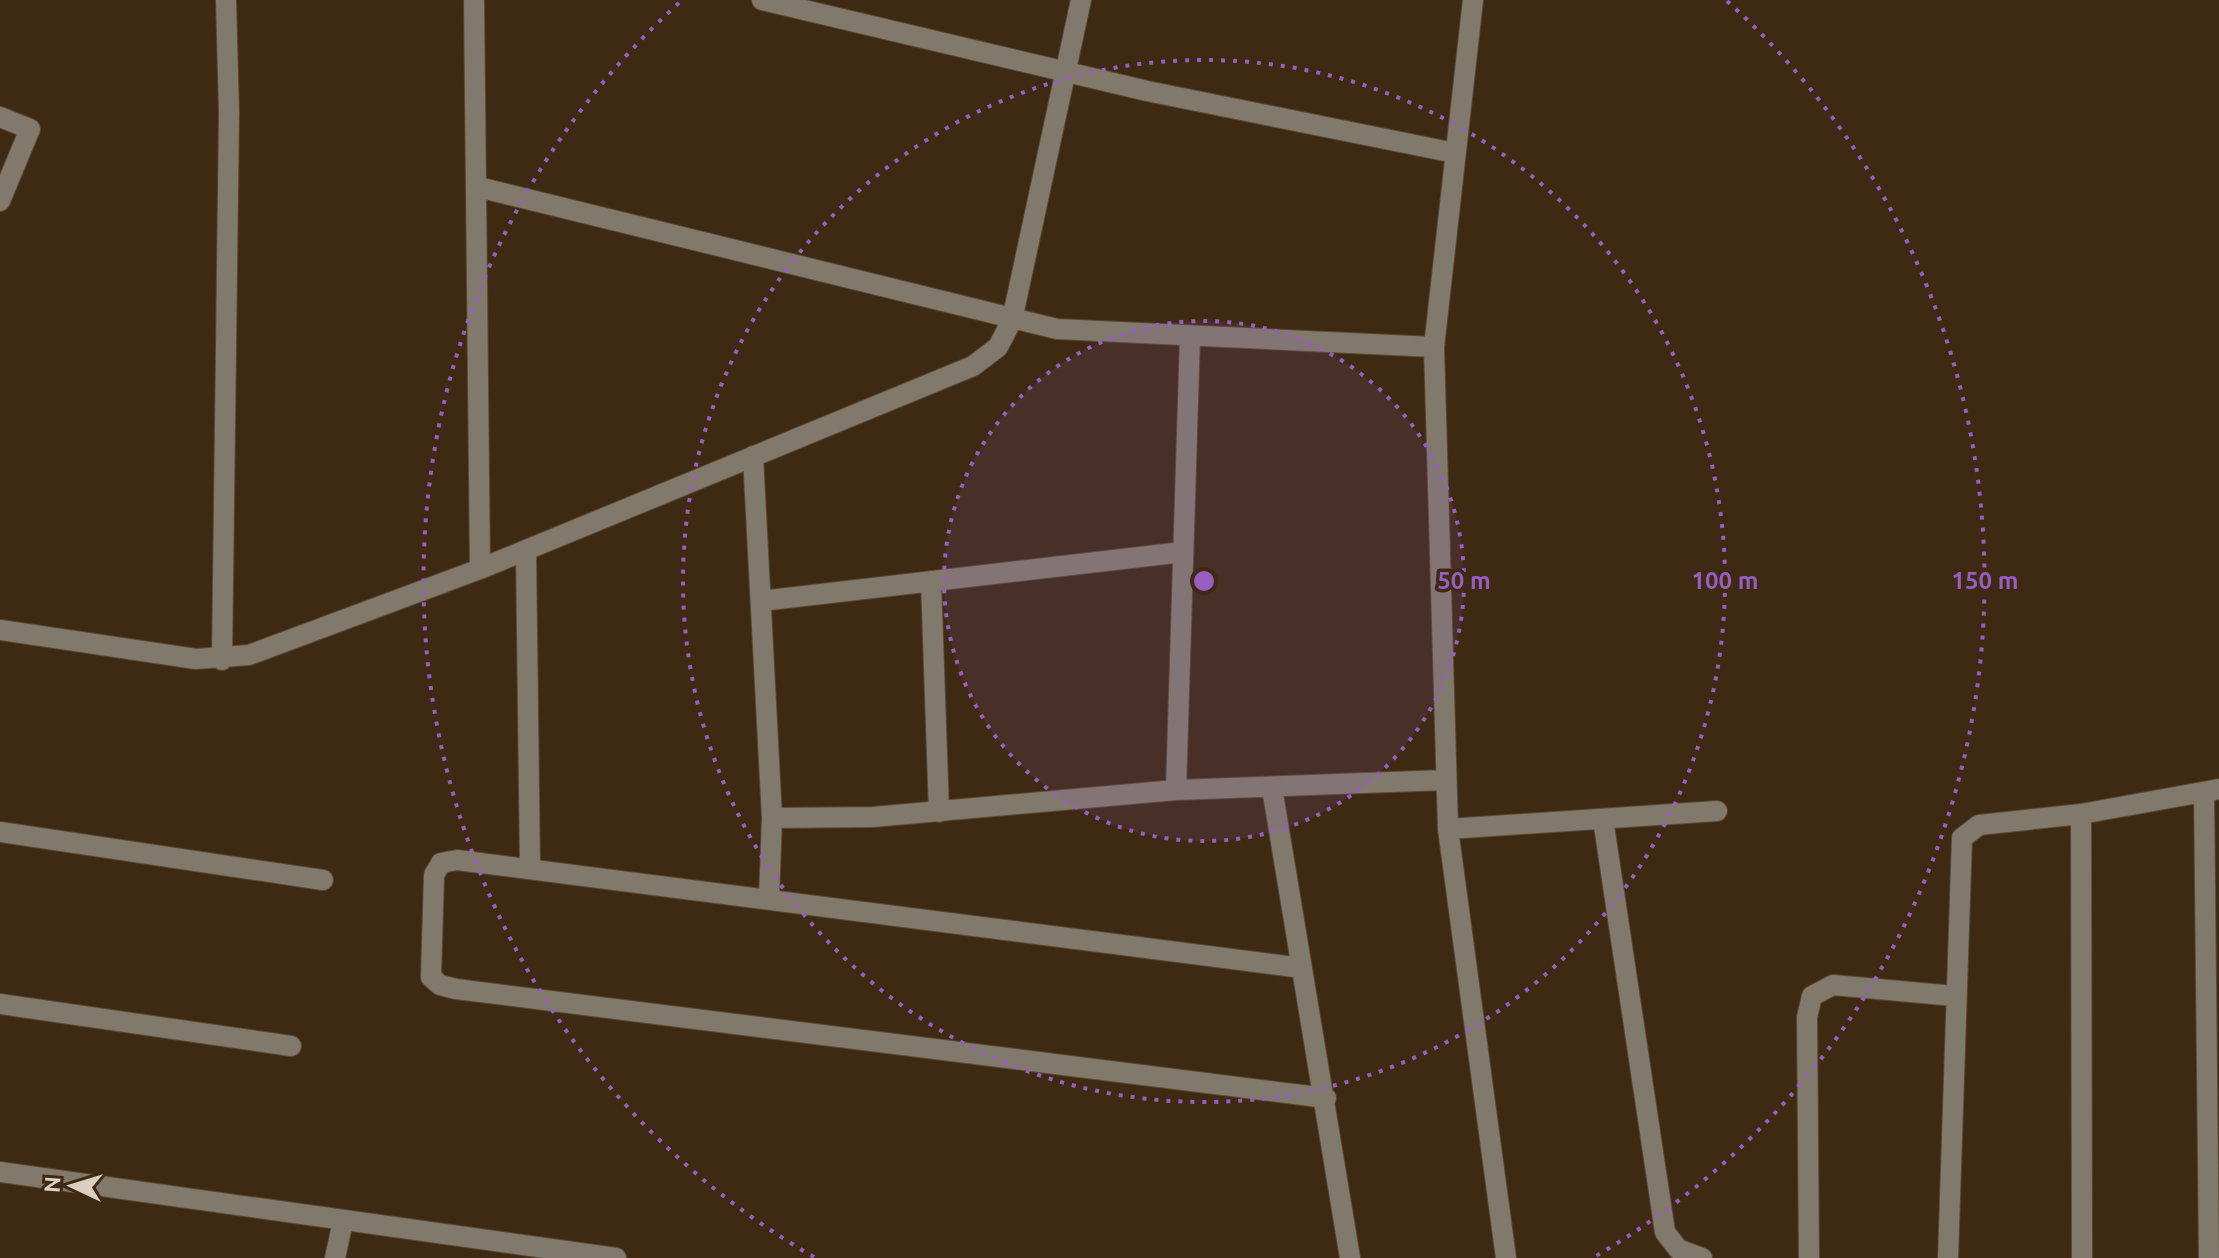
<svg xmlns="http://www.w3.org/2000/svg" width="2219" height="1258" font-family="Ubuntu,sans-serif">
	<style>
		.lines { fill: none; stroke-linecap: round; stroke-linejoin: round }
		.minor-casing { stroke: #5a4832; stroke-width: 22 }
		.minor { stroke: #81796c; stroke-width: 20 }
		.ring { fill: none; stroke: #985dc0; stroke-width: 4; stroke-dasharray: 4 8 }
		.centre { fill: #985dc0; stroke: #3e2a13; stroke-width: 4 }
		.ring-label { font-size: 24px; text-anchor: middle; font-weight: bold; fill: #985dc0; stroke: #3e2a13; stroke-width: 7; stroke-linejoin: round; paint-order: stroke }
	</style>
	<rect width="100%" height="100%" fill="#3e2a13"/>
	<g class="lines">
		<g class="minor-casing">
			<path id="minor" d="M474,0l6,569
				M762,0l385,91 308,62
				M1473,0l-39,347 14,482 58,429
				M0,117l30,12 -30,72
				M478,187l579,142 377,18
				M753,456l19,362 -3,80
				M526,550l4,319
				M931,581l8,231
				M761,601l422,-49
				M0,630l196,29 53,-4 231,-86 493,-203 25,-19 14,-27 69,-320
				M222,660l7,-547 -3,-113
				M1272,788l78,470
				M1176,790l14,-454
				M2204,792l5,466
				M2081,814l1,444
				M772,818l101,-1 303,-27 269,-10
				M1603,819l62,413 13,17 24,9
				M1448,829l269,-18
				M0,832l323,48
				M1302,968l-845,-108 -16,3 -7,12 -3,102 9,8 16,4 870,109
				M0,1004l291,42
				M0,1172l616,86
				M335,1258l8,-37
				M1809,1258l-2,-241 5,-21 21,-11 122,11
				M1948,1258l14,-420 17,-13 102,-11 138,-25"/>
		</g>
		<use href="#minor" class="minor"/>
	</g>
	<circle cx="1204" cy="581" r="260" fill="#985dc0" fill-opacity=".12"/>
	<g class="ring">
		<circle cx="1204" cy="581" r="260"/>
		<circle cx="1204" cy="581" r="521"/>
		<path d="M814 1257A781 781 0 0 1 681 1M1727 1A781 781 0 0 1 1594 1257"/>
	</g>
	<circle cx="1204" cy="581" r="12" class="centre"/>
	<g class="ring-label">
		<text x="1464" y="589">50 m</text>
		<text x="1725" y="589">100 m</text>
		<text x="1985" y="589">150 m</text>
	</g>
	<g transform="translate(72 1186) rotate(274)" stroke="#3e2a13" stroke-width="6" paint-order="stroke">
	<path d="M0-6L14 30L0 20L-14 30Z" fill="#dccfc2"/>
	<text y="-12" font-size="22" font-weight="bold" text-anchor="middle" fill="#dccfc2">N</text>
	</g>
</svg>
